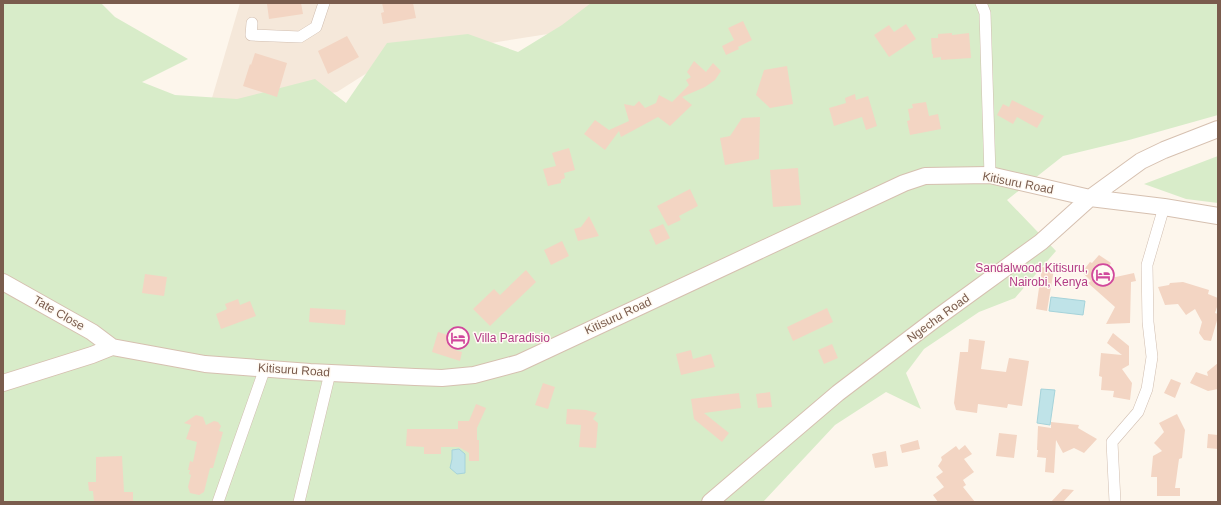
<svg xmlns="http://www.w3.org/2000/svg" width="1221" height="505" font-family="Arial,sans-serif">
	<style>
		.residential { fill: #f5e8da }
		.green { fill: #d8ecc9 }
		.water { fill: #bfe3e8; stroke: #a5d3da }
		.building { fill: #f3d5c3 }
		.lines { fill: none; stroke-linecap: round; stroke-linejoin: round }
		.street-casing { stroke: #d1beb0; stroke-width: 12 }
		.secondary-casing { stroke: #d6c0b0; stroke-width: 18 }
		.street { stroke: #fff; stroke-width: 11 }
		.secondary { stroke: #fff; stroke-width: 16 }
		.labels { text-anchor: middle; stroke-width: 3; stroke-linejoin: round; paint-order: stroke }
		.street-label { font-size: 12px; fill: #7a5c4d; stroke: #fffaf3 }
		.hotel-label { font-size: 12px; fill: #b23c85; stroke: #fffaf3; text-anchor: end }
	</style>
	<rect width="100%" height="100%" fill="#fdf6ec"/>
	<path class="residential" d="M240,3h386l-14,21 -223,35 -52,33 -130,23z"/>
	<path class="green" d="M3,3h98l14,14 73,42 -46,23 33,13 62,4 78,-20 31,24 41,-60 81,-9 50,18 44,-27 29,-22h627v112l-89,25 -66,16 -56,44 49,51 -41,47 -36,14 -55,37 -18,24 15,36 -35,-17 -51,33 -72,77h-760z
		M1218,156v47l-32,-4 -42,-15z"/>
	<path class="water" d="M1051,297l34,4 -2,14 -34,-4z
		M1041,389l14,1 -5,35 -13,-2z
		M459,449l6,5v19l-8,1 -7,-6 2,-9v-9z"/>
	<path class="building" d="M272,3h29l2,11 -34,5 -2,-15z
		M382,3h31l3,15 -33,6 -2,-11 3,-1z
		M743,21l9,19 -14,7 1,2 -13,6 -4,-9 12,-6 -6,-12z
		M906,24l10,15 -27,18 -15,-22 15,-10 5,7z
		M952,33v2l17,-2 2,25 -30,2v-3l-8,1v-4h-1l-1,-16h7v-4z
		M347,36l12,21 -31,17 -10,-23z
		M255,53l32,10 -10,34 -34,-11 7,-22 1,1z
		M694,61l12,11 7,-9 8,8 -6,9 -10,7 -23,10 10,8 -22,21 -12,-9 -37,20 -2,-6 -14,19 -21,-16 11,-14 14,10 20,-9 -5,-17 10,2 5,-5 6,7 11,-5 3,-8 13,7 17,-17 -3,-5 5,-3 -4,-5z
		M787,66l6,38 -23,4 -14,-13 8,-25z
		M855,94l1,6 12,-4 9,30 -11,4 -4,-13 -28,9 -5,-18 17,-5 -1,-5z
		M1012,100l32,16 -7,12 -20,-11 -4,7 -16,-9 6,-11 6,3z
		M926,102l3,14 9,-2 3,15 -31,6 -3,-14 3,-1 -2,-11 5,-1 -1,-4z
		M760,117l-1,42 -34,6 -5,-27 10,-2 12,-18z
		M569,148l6,22 -11,3 1,5 -4,2v3l-13,3 -5,-17 13,-3 -4,-13z
		M798,168l3,37 -28,2 -3,-37z
		M690,189l8,17 -19,10 2,4 -13,6 -11,-20z
		M589,216l10,20 -21,5 -4,-12 7,-2z
		M663,224l7,14 -14,7 -7,-15z
		M562,241l7,15 -18,9 -7,-15z
		M1099,255l12,8 -9,17 32,-7 2,8 -5,1 -1,41 -24,1 9,-17 -27,-24 3,-2 -9,-9 8,-10 2,1z
		M1042,267l12,2 -7,42 -11,-2z
		M526,270l10,12 -46,44 -17,-17 21,-20 6,6z
		M145,274l22,3 -3,19 -22,-3z
		M1183,282l26,8 -1,4 10,4v6l-3,9 3,1v3l-7,24 -7,-1 -5,-7 3,-11 -7,-13 -9,6 -8,-11 -13,1 -7,-18 11,-2 1,-2z
		M238,299l2,6 10,-4 6,15 -35,13 -5,-15 11,-5 -2,-5z
		M310,308l36,2 -1,15 -36,-3z
		M827,308l6,14 -40,19 -6,-14z
		M438,332l21,6 -4,12 7,2 -2,9 -28,-9z
		M1113,333l16,13v19l-7,4 10,14 -2,17 -17,-3 1,-6 -13,-1 1,-13 -3,-1 2,-23 21,2 -15,-12z
		M969,339l16,2 -4,28 25,3 3,-14 20,3 -7,45 -14,-2 -1,4 -29,-4 -1,9 -21,-3 -2,-7 6,-51h8z
		M832,344l6,14 -14,6 -6,-14z
		M691,350l2,9 18,-5 4,13 -34,8 -5,-21z
		M1218,363v26l-10,2 -18,-8 6,-11 12,4 -1,-4z
		M1171,379l10,4 -6,15 -11,-5z
		M543,383l12,4 -7,22 -13,-4z
		M770,392l2,15 -14,1 -2,-14z
		M739,393l2,15 -37,5 25,20 -7,9 -28,-23 -3,-20z
		M476,404l10,4 -9,20v12h2v21h-10v-8l-10,-6h-18v7h-17v-7l-18,-1 1,-17h51v-8h11z
		M567,409l19,1 11,3 -4,6 5,4 -2,25 -17,-1 2,-22 -15,-1z
		M1177,414l8,16 -3,28 -3,1 -4,29h5v8h-23v-19h-6l2,-21 9,-5 -8,-8 10,-11 -5,-9z
		M196,415l7,2 3,8 8,-4 4,1 3,4 -2,5 4,1 -10,36h-3l-6,24 -5,3 -9,-2 -2,-6 3,-12 -2,-1 1,-4h-2l2,-9 3,1 4,-20 -11,-3 5,-14 -7,-2z
		M1051,422l28,3 -1,3 19,11 -13,14 -10,-5 -11,5 -7,-13 -2,33 -9,-1 1,-14 -9,-1 1,-7h-1l1,-24 13,2z
		M999,433l18,2 -3,23 -18,-2z
		M1208,434l10,1v14l-11,-1z
		M918,440l2,9 -18,4 -2,-8z
		M965,445l7,9 -8,5 10,13 -11,8 3,5 -3,2 12,15h-37l-5,-7 11,-8 -8,-10 7,-5 -5,-6 4,-6 -1,-3 15,-11 3,4z
		M886,451l2,15 -13,2 -3,-14z
		M122,456l2,36h9v10h-39l-1,-11h-4l-1,-9h8v-25z
		M1063,489l11,1 -11,12h-12z"/>
	<g class="lines">
		<g class="street-casing">
			<path id="street" d="M981,3l4,10 5,162
				M252,23l-1,12 49,2 16,-10 8,-24
				M218,502l47,-134
				M299,502l31,-129
				M1115,502l-3,-60 26,-30 9,-23 5,-32 -4,-35 -1,-57 17,-58"/>
		</g>
		<g class="secondary-casing">
			<path id="secondary" d="M3,282l89,50 20,15
				M3,383l89,-28 20,-8 93,17 105,8 105,5 27,1 32,-3 45,-12 385,-180 21,-7 65,-1 100,23 74,9 54,9
				M710,502l128,-109 100,-76 103,-75 49,-44 51,-37 23,-11 54,-21"/>
		</g>
		<use href="#street" class="street"/>
		<use href="#secondary" class="secondary"/>
	</g>
	<defs>
		<g id="hotel-ring" transform="scale(1.15)"><circle r="9.5" fill="#fffaf3" stroke="#d1479c" stroke-width="1.5"/><path d="M-6-4.5h1.5V1H6V5H4.5V3h-9V5H-6ZM-4 0a1.8 1.8 0 1 1 3.6 0ZM.5 0V-2.5h3Q6-2.5 6 0Z" fill="#d1479c"/></g>
	</defs>
	<g fill-rule="evenodd">
		<use href="#hotel-ring" x="1103" y="275"/>
		<use href="#hotel-ring" x="458" y="338"/>
	</g>
	<g class="labels">
		<g class="street-label">
			<text transform="translate(1018 183) rotate(11)" y="4">Kitisuru Road</text>
			<text transform="translate(59 313) rotate(30)" y="4">Tate Close</text>
			<text transform="translate(618 316) rotate(-25)" y="4">Kitisuru Road</text>
			<text transform="translate(938 318) rotate(-36)" y="4">Ngecha Road</text>
			<text transform="translate(294 370) rotate(4)" y="4">Kitisuru Road</text>
		</g>
		<g class="hotel-label">
			<text x="1088" y="272">Sandalwood Kitisuru,<tspan x="1088" dy="14">Nairobi, Kenya</tspan></text>
			<text x="474" y="342" text-anchor="start">Villa Paradisio</text>
		</g>
	</g>
	<rect width="1221" height="505" fill="none" stroke="#7a5c4d" stroke-width="8"/>
</svg>
